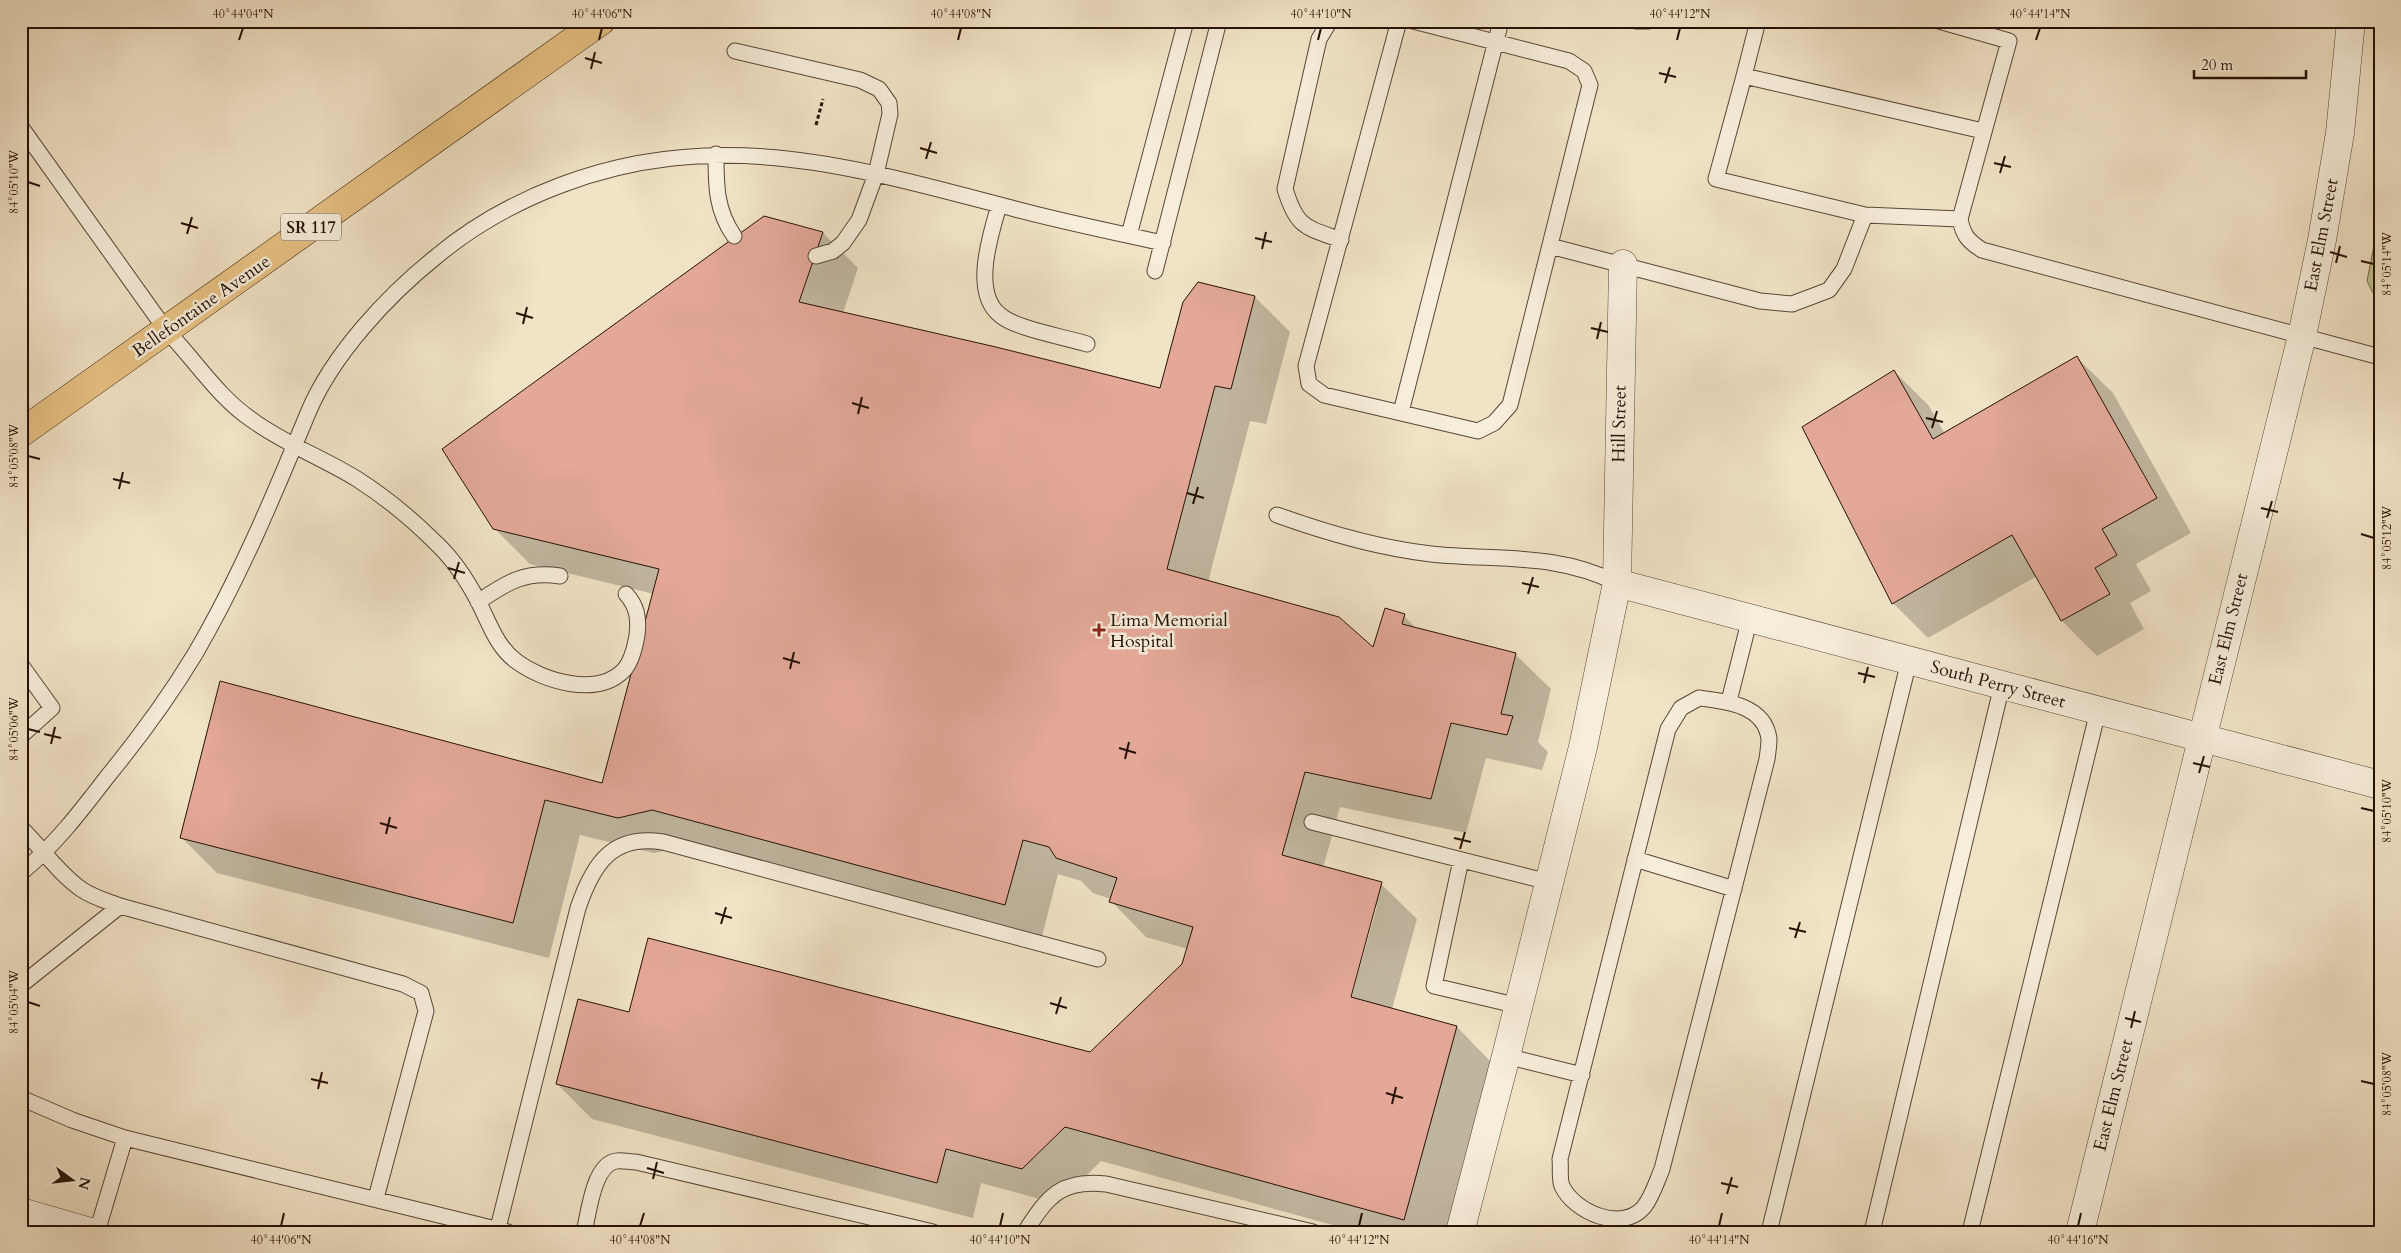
<svg xmlns="http://www.w3.org/2000/svg" width="2401" height="1253" font-family="Cardo,serif">
	<style>
		.green { fill: #c0c291; stroke: #726a4c }
		.shadow { fill: #0003; fill-rule: evenodd }
		.building { fill: #e3a898; stroke: #251106 }
		.lines { fill: none; stroke-linecap: round; stroke-linejoin: round }
		.lane-casing { stroke: #584636; stroke-width: 17 }
		.street-casing { stroke: #584636; stroke-width: 29 }
		.primary-casing { stroke: #251106; stroke-width: 29 }
		.path { stroke: #251106; stroke-width: 3; stroke-dasharray: 4 2.5; stroke-linecap: butt }
		.lane { stroke: #f6edda; stroke-width: 15 }
		.street { stroke: #f6edda; stroke-width: 28 }
		.primary { stroke: #e8c283; stroke-width: 28 }
		.ticks { fill: none; stroke: #251106; stroke-width: 2 }
		.poi-dot { fill: #8f2418; stroke: #f6edda; stroke-width: 2 }
		.labels { text-anchor: middle; stroke-width: 5; stroke-linejoin: round; paint-order: stroke }
		.shield { fill: #f6edda; stroke: #645346; stroke-width: 1 }
		.shield-label { font-size: 16px; font-weight: bold; fill: #251106 }
		.street-label { font-size: 18px; fill: #251106; stroke: #f6edda }
		.poi-label { font-size: 18px; fill: #251106; stroke: #f6edda; text-anchor: start }
		.neatline { fill: none; stroke: #251106; stroke-width: 2 }
		.ticks-label { font-size: 12px; text-anchor: middle; fill: #251106 }
	</style>
	<rect width="100%" height="100%" fill="#f1e3c6"/>
	<filter id="stains"><feTurbulence type="fractalNoise" baseFrequency=".004" numOctaves="4"/><feColorMatrix values="0 0 0 0 .2 0 0 0 0 .09 0 0 0 0 .02 0 0 0 .5 -.17"/></filter>
	<radialGradient id="worn" r=".72"><stop offset=".6" stop-color="#630" stop-opacity="0"/><stop offset="1" stop-color="#630" stop-opacity=".3"/></radialGradient>
	<path class="green" d="M2380,215v80l-7,-2 -6,-12z"/>
	<path class="shadow" d="M765,217l58,16 35,35 -15,45 318,77 94,-93 35,35 -24,92 -16,-3 -42,161 166,67 30,-33 13,13 98,25 36,35 -13,53 10,10 -6,18 -56,-12 -20,75 -126,-26 -17,61 58,16 36,35 -25,90 65,18 35,36 -46,169h-88l-257,-71 -43,43 -77,-21 -8,35 -381,-99 -35,-35 73,-71 460,40 93,-89 5,-15 -42,-12 -35,-36v-2l-18,-6 -12,-12 -23,-7 -17,66 -353,-95 -34,8 -74,-18 -31,123 -332,-85 -36,-36 421,-53 52,-190 -124,-30 -36,-36zM1374,906h3l-27,97 -2,-1z
		M2077,358l36,35 78,140 -55,31 15,27 -21,12 14,26 -47,27 -35,-35 -25,-45 -109,62 -35,-35 1,-232 35,35 16,28z"/>
	<path class="building" d="M764,216l59,16 -24,70 197,45 164,41 23,-86 15,-20 57,14 -24,93 -16,-3 -48,183 172,48 34,30 12,-39 20,6 -3,10 114,29 -15,61 12,2 -6,19 -56,-12 -20,76 -126,-27 -23,83 100,27 -31,115 106,29 -53,194 -339,-93 -43,42 -76,-20 -9,34 -381,-99 22,-85 51,13 19,-74 442,114 92,-88 11,-37 -84,-25 8,-24 -61,-20 -7,-11 -26,-7 -18,65 -353,-95 -34,8 -73,-18 -32,123 -333,-85 40,-157 382,102 57,-214 -166,-40 -51,-80z
		M2077,356l80,142 -55,31 15,26 -22,13 15,26 -49,27 -49,-86 -120,69 -90,-177 92,-57 39,69z"/>
	<g class="lines">
		<g class="lane-casing">
			<path id="lane" d="M1330,21l-11,18 -34,150c12,39 20,38 56,51
				M1399,21l-93,345 3,18 15,11 154,36 16,-8 16,-18 80,-320 -6,-14 -15,-10 -156,-40
				M1635,21h14
				M1939,21l70,20 -49,178c3,16 8,22 22,31l398,107
				M735,51l125,29 19,9 10,14 1,11 -14,60 -17,46 -16,23 -10,8 -17,5
				M1744,76l14,-55
				M21,127l145,203c29,30 52,67 86,90 33,24 71,38 105,59 28,18 55,40 79,64 17,16 31,37 42,58 11,21 18,45 38,60 27,20 81,37 108,9 8,-9 11,-23 13,-35 2,-17 0,-29 -11,-41
				M716,154c0,32 0,56 18,82
				M999,205c-8,29 -28,87 1,110 16,14 65,22 87,29
				M1865,215l-149,-36 28,-103 239,55
				M1129,235l57,-214
				M1550,246l210,55 32,3 37,-14 15,-21 21,-54 95,4
				M1155,271l64,-250
				M1401,412l100,-391
				M1277,515c50,18 101,33 154,39 66,7 124,-2 186,29
				M478,602c29,-20 47,-31 82,-26
				M21,665l31,43 -31,28
				M1699,698c27,3 66,7 70,41 0,6 -1,13 -2,20l-105,410c-5,12 -10,28 -18,38 -22,26 -70,5 -82,-21 -3,-7 -1,-19 -2,-27l108,-430 13,-21z
				M1729,701l21,-83
				M1312,822l237,60
				M21,828c20,19 37,45 60,61 11,8 26,12 39,17l283,78 18,9 5,18 -50,187
				M1635,859l99,30
				M1461,860l-27,126 85,20
				M21,873c34,-28 60,-62 86,-96 32,-39 62,-80 88,-123 45,-77 79,-159 113,-241 24,-58 80,-118 129,-157 37,-31 79,-54 124,-71 159,-60 297,-17 454,24 49,13 98,23 148,34
				M21,985l99,-79
				M1506,1056l76,19
				M21,1098l51,22 53,18 383,94
				M97,1232l28,-94
				M497,1232l81,-324c15,-44 34,-74 85,-66l435,117
				M584,1232c5,-19 9,-67 32,-71 6,-1 14,1 20,1l297,70
				M1025,1232c23,-36 36,-53 81,-48l207,48
				M1769,1232l140,-571
				M1872,1232l130,-547
				M1970,1232l128,-521"/>
		</g>
		<g class="street-casing">
			<path id="street" d="M1617,583l763,202
				M21,1212l69,20
				M1460,1232l46,-176 77,-309 34,-164 6,-319
				M2080,1232l222,-896 20,-96 18,-107 11,-112"/>
		</g>
		<g class="primary-casing">
			<path id="primary" d="M21,433l580,-412"/>
		</g>
		<path class="path" d="M816,125l7,-26"/>
		<use href="#lane" class="lane"/>
		<use href="#street" class="street"/>
		<use href="#primary" class="primary"/>
	</g>
	<path class="ticks" d="M239,40l4,-12M599,40l3,-12M958,40l3,-12M1318,40l3,-12M1677,40l3,-12M2036,40l4,-12M585,58l17,5M591,69l4,-17M1659,73l17,4M1665,83l5,-16M920,148l17,5M926,159l5,-17M1994,163l17,4M2000,173l5,-17M28,182l12,4M181,223l17,5M187,234l5,-17M1255,238l17,4M1262,249l4,-17M2330,252l17,5M2361,261l13,3M2336,263l4,-17M516,313l17,5M523,324l4,-17M1591,328l17,4M1597,339l4,-17M852,403l17,5M858,414l4,-17M1926,418l17,4M1932,428l5,-17M28,456l12,3M113,479l17,4M119,489l4,-17M1187,493l17,5M1193,504l5,-17M2261,508l17,4M2267,518l5,-17M2361,534l13,4M448,568l17,5M454,579l5,-17M1522,583l17,4M1528,594l5,-17M783,658l17,5M790,669l4,-17M1858,673l17,4M1864,683l4,-16M28,729l12,3M44,734l17,4M51,744l4,-17M1119,748l17,5M1125,759l4,-17M2193,763l17,4M2199,773l5,-17M2361,808l13,3M380,823l17,5M386,834l4,-17M1454,838l17,4M1460,849l5,-17M715,913l17,5M721,924l5,-17M1789,928l17,4M1795,938l5,-16M28,1002l12,4M1050,1003l17,5M1056,1014l5,-17M2125,1018l16,4M2131,1028l4,-17M311,1079l17,4M2361,1081l13,3M318,1089l4,-17M1386,1093l17,5M1392,1104l4,-17M647,1168l17,5M653,1179l4,-17M1721,1183l17,4M1727,1194l5,-17M281,1226l3,-13M640,1226l4,-13M1000,1226l3,-13M1359,1226l3,-13M1719,1226l3,-13M2078,1226l3,-13"/>
	<path class="poi-dot" d="M1096.5 622.5h5v5h5v5h-5v5h-5v-5h-5v-5h5z"/>
	<g class="labels">
		<rect class="shield" x="281" y="213.5" width="60" height="27" rx="4"/>
		<g class="shield-label">
			<text x="311" y="233">SR 117</text>
		</g>
		<g class="street-label">
			<text transform="translate(2321 235) rotate(-79)" y="6">East Elm Street</text>
			<text transform="translate(201 306) rotate(-35)" y="6">Bellefontaine Avenue</text>
			<text transform="translate(1619 424) rotate(-89)" y="6">Hill Street</text>
			<text transform="translate(2228 629) rotate(-76)" y="6">East Elm Street</text>
			<text transform="translate(1998 684) rotate(15)" y="6">South Perry Street</text>
			<text transform="translate(2113 1095) rotate(-76)" y="6">East Elm Street</text>
		</g>
		<g class="poi-label">
			<text x="1110" y="626">Lima Memorial<tspan x="1110" dy="21">Hospital</tspan></text>
		</g>
	</g>
	<rect width="2401" height="1253" fill="none" stroke="#f1e3c6" stroke-width="55"/>
	<g transform="translate(72 1180) rotate(105)" stroke="#f6edda" stroke-width="4" paint-order="stroke">
	<path d="M0-4L9 19L0 12L-9 19Z" fill="#251106"/>
	<text y="-8" font-size="14" font-weight="bold" text-anchor="middle" fill="#251106">N</text>
	</g>
	<path d="M2194 70v8h112v-8" fill="none" stroke="#251106" stroke-width="2.5"/>
	<text x="2201" y="70" font-size="15" fill="#251106" stroke="#f6edda" stroke-width="4" paint-order="stroke">20 m</text>
	<rect x="28" y="28" width="2346" height="1198" class="neatline"/>
	<g class="ticks-label">
		<text x="243" y="18">40°44'04"N</text>
		<text x="602" y="18">40°44'06"N</text>
		<text x="961" y="18">40°44'08"N</text>
		<text x="1321" y="18">40°44'10"N</text>
		<text x="1680" y="18">40°44'12"N</text>
		<text x="2040" y="18">40°44'14"N</text>
		<text transform="translate(14 182) rotate(-90)" y="4">84°05'10"W</text>
		<text transform="translate(2387 264) rotate(-90)" y="4">84°05'14"W</text>
		<text transform="translate(14 456) rotate(-90)" y="4">84°05'08"W</text>
		<text transform="translate(2387 538) rotate(-90)" y="4">84°05'12"W</text>
		<text transform="translate(14 729) rotate(-90)" y="4">84°05'06"W</text>
		<text transform="translate(2387 811) rotate(-90)" y="4">84°05'10"W</text>
		<text transform="translate(14 1002) rotate(-90)" y="4">84°05'04"W</text>
		<text transform="translate(2387 1084) rotate(-90)" y="4">84°05'08"W</text>
		<text x="281" y="1244">40°44'06"N</text>
		<text x="640" y="1244">40°44'08"N</text>
		<text x="1000" y="1244">40°44'10"N</text>
		<text x="1359" y="1244">40°44'12"N</text>
		<text x="1719" y="1244">40°44'14"N</text>
		<text x="2078" y="1244">40°44'16"N</text>
	</g>
	<rect width="100%" height="100%" filter="url(#stains)"/>
	<rect width="100%" height="100%" fill="url(#worn)"/>
</svg>
